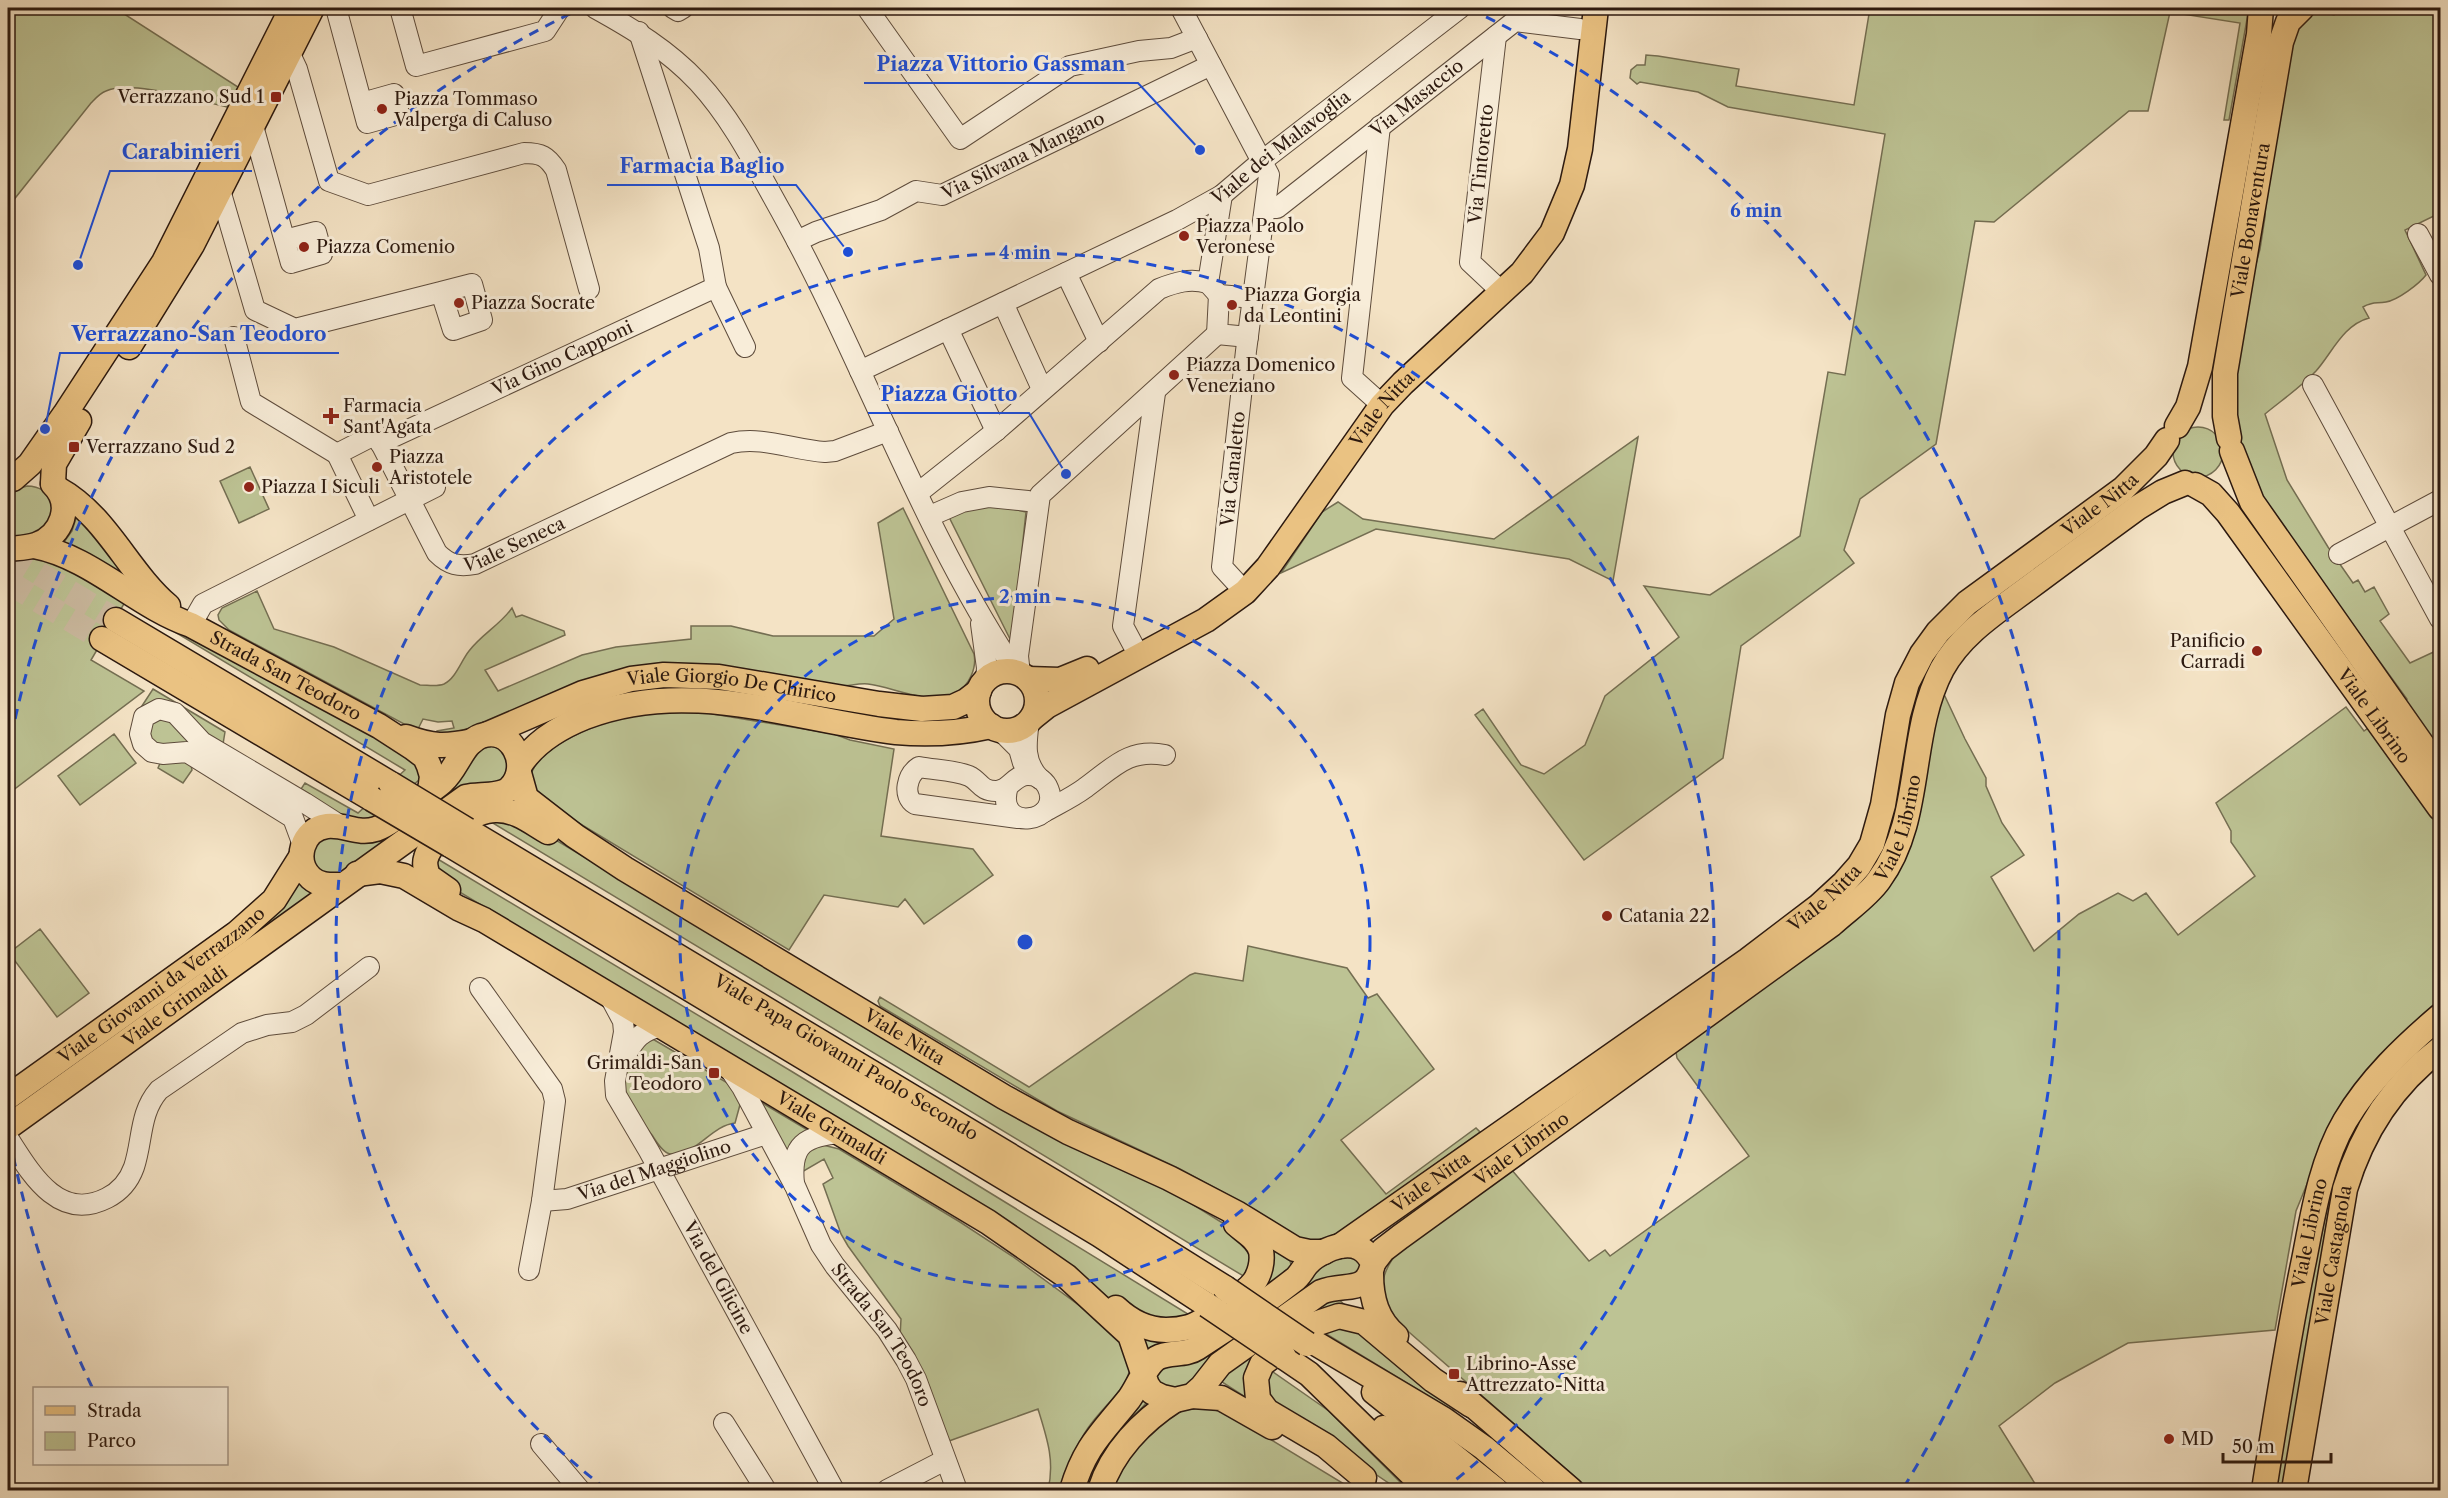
<svg xmlns="http://www.w3.org/2000/svg" width="2448" height="1498" font-family="'Libre Caslon Text',serif">
	<style>
		.green { fill: #bdc394; stroke: #746e52; stroke-width: 1.5 }
		.lines { fill: none; stroke-linecap: round; stroke-linejoin: round }
		.major-tunnel { stroke: #ccbba1; stroke-width: 24; stroke-dasharray: 24 12; stroke-linecap: butt }
		.minor-casing { stroke: #5e4c3c; stroke-width: 22 }
		.major-casing { stroke: #2c190f; stroke-width: 27 }
		.minor { stroke: #f8edd9; stroke-width: 20 }
		.major { stroke: #eac282; stroke-width: 24 }
		.major-bridge-casing { stroke: #2c190f; stroke-width: 27; stroke-linecap: butt }
		.major-bridge { stroke: #eac282; stroke-width: 24 }
		.ring { fill: none; stroke: #1d4ed8; stroke-width: 3; stroke-dasharray: 10 8 }
		.poi-dot { fill: #8f2418; stroke: #f8edd9; stroke-width: 2 }
		.labels { text-anchor: middle; stroke-width: 6; stroke-linejoin: round; paint-order: stroke }
		.poi-label { font-size: 18px; fill: #2c190f; stroke: #f8edd9; text-anchor: start }
		.street-label { font-size: 18px; fill: #2c190f; stroke: #f8edd9 }
		.centre { fill: #1d4ed8; stroke: #f8edd9; stroke-width: 3 }
		.ring-label { font-size: 18px; text-anchor: middle; font-weight: bold; fill: #1d4ed8; stroke: #f8edd9; stroke-width: 6; stroke-linejoin: round; paint-order: stroke }
		.leader { fill: none; stroke: #1d4ed8; stroke-width: 2 }
		.callout-dot { fill: #1d4ed8; stroke: #f8edd9; stroke-width: 2 }
		.callout-label { font-size: 20px; text-anchor: middle; font-weight: bold; fill: #1d4ed8; stroke: #f8edd9; stroke-width: 6; stroke-linejoin: round; paint-order: stroke }
	</style>
	<rect width="100%" height="100%" fill="#f4e3c5"/>
	<filter id="stains"><feTurbulence type="fractalNoise" baseFrequency=".00333" numOctaves="4"/><feColorMatrix values="0 0 0 0 .2 0 0 0 0 .09 0 0 0 0 .02 0 0 0 .5 -.17"/></filter>
	<radialGradient id="worn" r=".72"><stop offset=".6" stop-color="#630" stop-opacity="0"/><stop offset="1" stop-color="#630" stop-opacity=".3"/></radialGradient>
	<path class="green" d="M8,8h107l123,79 -11,20c-28,-6 -96,-28 -121,-16 -6,2 -11,8 -15,12l-83,104z
		M1870,8h379l-20,112h-5l16,-97 -70,-11 -22,99h-19l-135,111 -19,-1 -39,223 -76,55 -16,51 10,13 -113,83 -18,112 -139,102 -109,-145 8,-6 38,56 23,9 41,-29 20,-49 74,-59 -35,-51 66,9 90,-59 28,-164 17,3 40,-241 -157,-27 -30,-15 -58,-10 -3,2 -7,-6 1,-8 6,-5h8l1,-10 12,1 81,13 -3,17 118,19z
		M2341,8h99v205l-35,17 21,45c-7,9 -28,25 -40,27 -10,2 -12,-1 -23,5l6,11c-26,7 -37,35 -53,53 -15,16 -34,29 -51,43l22,66 41,67 25,36 5,-3 7,12 9,-5 15,27 -9,7 30,42 30,-14v353l-69,69 -39,52 -36,88 -21,119 -147,13 -73,40 -56,43 40,64h-449l-196,-171c-19,-29 -13,-49 9,-73l108,-77 78,92 16,-11 5,6 139,-100 -72,-98 -2,-12 202,-153 65,-203 23,49 21,39v8l16,37 22,32 -33,22 43,74 45,-37 39,-21 15,8 13,-8 32,42 77,-59 -24,-34v-11l-15,-28 130,-96 18,24 19,-14 -122,-177 4,-1 126,172 16,-12 -129,-177 -20,-31 -15,-40 -8,-39 -1,-36 14,-82 12,-45 5,-32 2,-41 27,-144 11,-17 18,-3 11,3z
		M2173 452a25 25 0 1 1 50 0a25 25 0 1 1-50 0Z
		M1638,437l-25,144 -44,-22 -193,-30 -95,44 41,-61 16,-10 25,17 131,20z
		M250,467l19,42 -30,14 -19,-42z
		M27,486c14,0 20,7 28,17l-10,27 -37,10v-48z
		M996,505l30,7 -14,131 -65,-130z
		M903,508l71,146c3,14 -5,32 -18,39 -25,14 -62,-6 -88,-9 -9,-1 -19,2 -28,2 -42,-2 -87,-18 -130,-21 -66,-6 -110,9 -171,34 -34,15 -65,32 -103,36l1,-4 17,-3 -2,-7 -14,1 -15,-3 -6,12 -188,-101 -10,-10 -1,-5 4,-7 35,-17 17,38 60,18 86,38c8,0 17,2 24,-1 12,-6 17,-23 25,-33 13,-17 31,-26 43,-43l4,9 6,-2 42,16 1,4 -80,35 13,21 84,-36 34,-8 75,-8v-13h40l42,10h101l20,-17 -16,-96z
		M77,515l59,71 -72,-44 8,-11z
		M38,557l26,3 349,196 7,20 -1,4 -47,39c-25,6 -51,-17 -71,-30l4,-6 53,30 47,-43 -280,-168 -34,58 53,31 -136,103v-225l10,-9z
		M153,689l72,43 -2,12 -83,-35z
		M668,711l33,1 133,22 16,6 44,9 -13,87 92,13 20,26 -69,49 -19,-25 -7,8 -74,-12 -35,55 -250,-151c-2,-4 -7,-11 -8,-16 -5,-31 59,-56 83,-63 17,-6 36,-7 54,-9z
		M165,715l31,30 -32,3 -16,-10 6,-21z
		M114,734l22,29 -56,42 -22,-29z
		M485,744l22,6 1,26 -173,100 -19,-5c-6,-21 -7,-21 9,-35l28,4z
		M179,758l12,7 1,5 -9,13 -25,-15 3,-7z
		M483,817l38,2 471,283 184,92 74,46v40z
		M431,855l360,216 405,248 -28,7 -52,-22 -59,-48 -67,-44 -552,-333z
		M297,880l22,12 -78,56 -5,-7z
		M40,929l49,64 -32,24 -48,-64z
		M1248,946l99,22 21,30 9,-4 57,75 -93,71 45,54 90,-66 4,4 -141,101c-14,6 -24,9 -39,6l-61,-38 -59,-32 -123,-58 -177,-105 -2,-5 2,-4 149,90 161,-112 5,-2 48,8z
		M2440,1027v8c-54,39 -96,95 -109,162l-48,293h-7l48,-294 29,-78z
		M651,1038l80,47 10,16 -6,22c-25,3 -37,32 -64,31 -8,0 -15,-13 -19,-19 -17,-22 -41,-50 -20,-78 5,-7 13,-13 19,-19z
		M754,1098l57,34 -22,28z
		M819,1144l20,5 121,73 52,34 98,72c45,46 3,64 -22,100 -13,19 -21,40 -28,62h-12c7,-29 -1,-52 -10,-81l-89,32 -21,-58 -28,-46 1,-18 -53,-73 -7,-12 -18,-50 10,-6 -9,-19 -22,13v-15z
		M1263,1242l27,19 2,7 -98,71 -49,14 -9,-25 16,5 104,-46z
		M1357,1255l7,14 -181,120 -21,-2 -6,-9 1,-7 181,-115z
		M1337,1298l17,15 -95,49 -3,42 -34,-22 4,-8 98,-71z
		M1345,1321l112,86 -4,4 -135,-82z
		M1266,1367l63,44 79,79h-9l-58,-39 -70,-41z
		M1141,1397l6,3 -1,3 -23,27 -34,60h-9l12,-29z
		M1206,1407l24,8 124,75h-244c11,-27 30,-58 56,-73 12,-7 26,-8 40,-10z"/>
	<g class="lines">
		<path class="major-tunnel" d="M8,555l108,65
			M8,582l94,57"/>
		<g class="minor-casing">
			<g id="minor">
				<path d="M336,8l31,115 32,-9 -5,-20 -32,9"/>
				<path d="M400,8l16,58 129,-35 15,-23"/>
				<path d="M595,8c38,21 73,42 103,74 36,39 59,87 85,133 82,149 138,315 233,457"/>
				<path d="M673,8l5,3 5,-3"/>
				<path d="M867,8l93,131 110,-73 69,-15 32,-3 26,-10"/>
				<path d="M1181,8l88,167 -23,176 -24,216 23,25"/>
				<path d="M639,32l70,216 7,39 29,60"/>
				<path d="M1496,36l-26,226 32,30"/>
				<path d="M289,52l8,17 32,112 39,14 156,-42c17,0 23,3 32,17l33,119"/>
				<path d="M253,126l29,105 9,32 31,-9 -6,-22 -31,8"/>
				<path d="M1380,126l-28,252 30,27"/>
				<path d="M220,190l35,120 40,19 146,-37 12,38 29,-10 -10,-36 -31,8"/>
				<path id="s1" d="M1265,208h12l238,-187 65,8"/>
				<path d="M2418,234l22,41"/>
				<path id="s2" d="M797,241l19,-9 65,-22 35,-19 26,4 269,-130"/>
				<path d="M1066,273l33,69"/>
				<path d="M1217,293l-9,-10 14,-88"/>
				<path d="M1003,303l39,86"/>
				<path d="M948,329l48,102"/>
				<path d="M234,337l17,65 86,52"/>
				<path d="M1248,337l-31,-3 2,-39 35,3"/>
				<path id="s3" d="M860,371l317,-151 45,-25 40,-34 198,-153"/>
				<path d="M2313,385l127,234"/>
				<path id="s4" d="M380,443l336,-156"/>
				<path d="M918,493l78,-62 163,-142c17,-7 31,-11 49,-6"/>
				<path d="M930,516l32,-14 27,-5 39,4"/>
				<path id="s5" d="M369,520l-32,-66 39,-20 61,119c12,12 22,14 38,11l256,-121c32,-7 62,7 94,9l10,-1 53,-20"/>
				<path d="M2339,554l101,-54"/>
				<path d="M981,624l6,44 -1,12"/>
				<path d="M191,625l12,-21 232,-117"/>
				<path d="M1139,656l-16,-30 32,-233"/>
				<path d="M1020,674l-2,-18 22,-161 177,-161"/>
				<path d="M1029,721c-3,22 -6,41 11,58"/>
				<path d="M1000,730l19,19 4,14"/>
				<path d="M1008,786c-15,49 58,37 39,0 -4,-7 -12,-11 -19,-11 -15,0 -18,16 -32,16 -16,0 -16,-10 -27,-15 -15,-6 -34,-6 -50,-9 -12,8 -17,29 -4,37l103,14"/>
				<path d="M1044,812c14,-8 29,-15 41,-24 28,-20 43,-40 80,-33"/>
				<path d="M303,845l-10,-27 -106,-66 -24,2 -11,-2 -9,-8 -3,-10 4,-17 15,-8 16,4 27,29 103,61 36,23"/>
				<path d="M480,988l72,101 3,12 -13,100 -13,69"/>
				<path id="s6" d="M608,993l15,28 1,11 -9,49 1,14 33,56 185,339"/>
				<path d="M623,1059c12,-19 15,-27 38,-33"/>
				<path id="s7" d="M729,1068l13,19 53,99 26,59 14,21 52,64 19,30 10,19 41,111"/>
				<path d="M8,1138c22,34 50,85 99,60 12,-6 22,-17 27,-31 9,-27 5,-54 25,-77l83,-57 25,-8 25,-3 14,-7 63,-48"/>
				<path d="M794,1184c-4,-40 11,-48 47,-51"/>
				<path id="s8" d="M542,1201l25,-2 199,-65"/>
				<path d="M724,1423l42,67"/>
				<path d="M541,1444l39,46"/>
				<path d="M887,1490l58,-30"/>
			</g>
		</g>
		<g class="major-casing">
			<g id="major">
				<path d="M129,347l63,-102 120,-237"/>
				<path d="M2177,426l11,-19 12,-40 59,-333 2,-26"/>
				<path id="s9" d="M2229,438l-4,-22v-43l56,-331 7,-20 14,-14"/>
				<path d="M2232,451l20,51 188,268"/>
				<path d="M13,479l17,-15 35,-50 99,-152 128,-254"/>
				<path d="M53,483l1,-19 25,-43"/>
				<path id="s10" d="M2195,485l16,9 17,19 212,295"/>
				<path d="M58,489c49,27 69,82 110,117"/>
				<path id="s11" d="M34,546c58,11 102,60 157,79l188,101 34,22 12,9 4,9 3,10 -2,15"/>
				<path d="M8,549c9,-1 19,-1 28,-4 26,-9 38,-41 17,-61"/>
				<path d="M116,620l275,164"/>
				<path d="M102,639l270,160"/>
				<circle cx="1007" cy="701" r="30"/>
				<path d="M1028,679l32,1 27,-11"/>
				<path id="s12" d="M1032,718l15,-12 159,-86 39,-28 23,-25 114,-162 21,-22 119,-110 30,-40 20,-48 8,-36 16,-141"/>
				<path id="s13" d="M488,734l95,-41 48,-14 33,-4 55,2 160,27 43,5 31,-2 13,-6 13,-10"/>
				<path d="M406,737c27,10 39,10 67,4"/>
				<path d="M520,765c15,-23 40,-38 65,-48 105,-40 205,2 311,15 32,3 64,1 95,-6"/>
				<path id="s14" d="M519,773l7,25 49,38 50,33 379,228 64,35 101,46 69,36 57,35 14,3h15"/>
				<path id="s15" d="M467,830l645,387 113,71"/>
				<path d="M450,845l650,390 107,70"/>
				<path id="s16" d="M357,874l23,-3 24,5 54,32 26,12 504,302 78,54 64,59 17,50 5,7 10,5 13,3 17,-4 10,-9 18,-23 101,-72c24,-10 46,4 52,-29 -7,-14 -17,-20 -33,-17 -10,2 -25,9 -32,17 -5,5 -8,13 -14,17 -31,24 -64,47 -97,68 -12,8 -28,3 -40,10 -12,8 -19,29 -28,41 -27,34 -44,47 -57,91"/>
				<path d="M448,890l-20,-14c-2,-6 -4,-12 -2,-18 6,-22 49,-49 71,-48 20,0 35,13 51,22"/>
				<path id="s17" d="M8,1097l229,-164 37,-33 27,-43"/>
				<path id="s18" d="M8,1127l458,-330c13,-3 35,0 44,-9 22,-22 1,-63 -29,-52 -18,6 -24,33 -38,45 -5,5 -12,9 -18,14 -15,10 -32,28 -49,34 -18,6 -31,-5 -49,-3 -25,3 -34,35 -16,52 9,8 19,7 30,7"/>
				<path id="s19" d="M1340,1246l408,-286 71,-54 25,-23 15,-17 13,-22 11,-39 15,-90 9,-32 15,-29 16,-22 29,-29 156,-114 33,-33 11,-16"/>
				<path id="s20" d="M1373,1263l10,-13 17,-13 432,-313c15,-14 35,-27 47,-44 45,-61 28,-145 63,-211 19,-35 54,-57 85,-80 36,-27 73,-54 110,-81l26,-16 22,-9"/>
				<path d="M1371,1274c0,25 6,46 25,62"/>
				<path d="M1116,1308c14,13 31,22 50,22 8,0 16,-1 23,-3 13,-4 58,-35 65,-45 6,-8 9,-21 7,-31 -4,-13 -16,-19 -25,-27"/>
				<path d="M1310,1340l133,79 41,29 50,42"/>
				<path d="M1284,1357l25,17 119,116"/>
				<path d="M1374,1392l122,98"/>
				<path d="M1460,1394l111,96"/>
				<path d="M1192,1396l29,2 51,29"/>
				<path d="M1384,1428l77,62"/>
				<path d="M1364,1478l-38,-32 -59,-35 -9,-12 -2,-21 6,-14 53,-40 24,-8 25,6 69,58 38,25"/>
				<path d="M1100,1490c12,-38 42,-69 75,-90"/>
				<path id="s21" d="M2264,1490c12,-76 24,-153 40,-230 9,-46 17,-98 41,-139 25,-42 59,-74 95,-105"/>
				<path id="s22" d="M2294,1490l51,-301c17,-57 47,-104 95,-140"/>
			</g>
		</g>
		<use href="#minor" class="minor"/>
		<use href="#major" class="major"/>
		<g class="major-bridge-casing">
			<path id="major-bridge" d="M391,784l76,46
				M372,799l78,46
				M1225,1288l82,56
				M1207,1305l77,52"/>
		</g>
		<use href="#major-bridge" class="major-bridge"/>
	</g>
	<g class="ring">
		<circle cx="1025" cy="942" r="345"/>
		<path d="M606 1489A689 689 0 1 1 1444 1489"/>
		<path d="M92 1387A1034 1034 0 0 1 8 1130M8 754A1034 1034 0 0 1 580 9M1470 9A1034 1034 0 0 1 1902 1490"/>
	</g>
	<g class="poi-dot">
		<rect x="270" y="91" width="12" height="12" rx="3"/>
		<circle cx="382" cy="109" r="6"/>
		<circle cx="1184" cy="236" r="6"/>
		<circle cx="304" cy="247" r="6"/>
		<circle cx="459" cy="303" r="6"/>
		<circle cx="1232" cy="305" r="6"/>
		<circle cx="1174" cy="375" r="6"/>
		<path d="M328 407h6v6h6v6h-6v6h-6v-6h-6v-6h6z"/>
		<rect x="68" y="441" width="12" height="12" rx="3"/>
		<circle cx="377" cy="467" r="6"/>
		<circle cx="249" cy="487" r="6"/>
		<circle cx="2257" cy="651" r="6"/>
		<circle cx="1607" cy="916" r="6"/>
		<rect x="708" y="1067" width="12" height="12" rx="3"/>
		<rect x="1448" y="1368" width="12" height="12" rx="3"/>
		<circle cx="2169" cy="1439" r="6"/>
	</g>
	<g class="labels">
		<g class="poi-label">
			<text x="264" y="103" text-anchor="end">Verrazzano Sud 1</text>
			<text x="394" y="105">Piazza Tommaso<tspan x="394" dy="21">Valperga di Caluso</tspan></text>
			<text x="1196" y="232">Piazza Paolo<tspan x="1196" dy="21">Veronese</tspan></text>
			<text x="316" y="253">Piazza Comenio</text>
			<text x="1244" y="301">Piazza Gorgia<tspan x="1244" dy="21">da Leontini</tspan></text>
			<text x="471" y="309">Piazza Socrate</text>
			<text x="1186" y="371">Piazza Domenico<tspan x="1186" dy="21">Veneziano</tspan></text>
			<text x="343" y="412">Farmacia<tspan x="343" dy="21">Sant'Agata</tspan></text>
			<text x="86" y="453">Verrazzano Sud 2</text>
			<text x="389" y="463">Piazza<tspan x="389" dy="21">Aristotele</tspan></text>
			<text x="261" y="493">Piazza I Siculi</text>
			<text x="2245" y="647" text-anchor="end">Panificio<tspan x="2245" dy="21">Carradi</tspan></text>
			<text x="1619" y="922">Catania 22</text>
			<text x="702" y="1069" text-anchor="end">Grimaldi-San<tspan x="702" dy="21">Teodoro</tspan></text>
			<text x="1466" y="1370">Librino-Asse<tspan x="1466" dy="21">Attrezzato-Nitta</tspan></text>
			<text x="2181" y="1445">MD</text>
		</g>
		<g class="street-label">
			<text dy="6" stroke="none"><textPath href="#s1" startOffset="190">Via Masaccio</textPath></text>
			<text dy="6" stroke="none"><textPath href="#s3" startOffset="478">Viale dei Malavoglia</textPath></text>
			<text dy="6" stroke="none"><textPath href="#s2" startOffset="246">Via Silvana Mangano</textPath></text>
			<text transform="translate(1481 164) rotate(-84)" y="6">Via Tintoretto</text>
			<text dy="6" stroke="none"><textPath href="#s9" startOffset="220">Viale Bonaventura</textPath></text>
			<text dy="6" stroke="none"><textPath href="#s4" startOffset="201">Via Gino Capponi</textPath></text>
			<text dy="6" stroke="none"><textPath href="#s12" startOffset="477">Viale Nitta</textPath></text>
			<text transform="translate(1233 469) rotate(-84)" y="6">Via Canaletto</text>
			<text dy="6" stroke="none"><textPath href="#s19" startOffset="1101">Viale Nitta</textPath></text>
			<text dy="6" stroke="none"><textPath href="#s5" startOffset="336">Viale Seneca</textPath></text>
			<text dy="6" stroke="none"><textPath href="#s11" startOffset="284">Strada San Teodoro</textPath></text>
			<text dy="6" stroke="none"><textPath href="#s13" startOffset="255">Viale Giorgio De Chirico</textPath></text>
			<text dy="6" stroke="none"><textPath href="#s10" startOffset="294">Viale Librino</textPath></text>
			<text dy="6" stroke="none"><textPath href="#s20" startOffset="692">Viale Librino</textPath></text>
			<text dy="6" stroke="none"><textPath href="#s19" startOffset="597">Viale Nitta</textPath></text>
			<text dy="6" stroke="none"><textPath href="#s17" startOffset="190">Viale Giovanni da Verrazzano</textPath></text>
			<text dy="6" stroke="none"><textPath href="#s18" startOffset="206">Viale Grimaldi</textPath></text>
			<text dy="6" stroke="none"><textPath href="#s14" startOffset="474">Viale Nitta</textPath></text>
			<text dy="6" stroke="none"><textPath href="#s15" startOffset="442">Viale Papa Giovanni Paolo Secondo</textPath></text>
			<text dy="6" stroke="none"><textPath href="#s16" startOffset="544">Viale Grimaldi</textPath></text>
			<text dy="6" stroke="none"><textPath href="#s20" startOffset="188">Viale Librino</textPath></text>
			<text dy="6" stroke="none"><textPath href="#s8" startOffset="117">Via del Maggiolino</textPath></text>
			<text dy="6" stroke="none"><textPath href="#s19" startOffset="111">Viale Nitta</textPath></text>
			<text dy="6" stroke="none"><textPath href="#s21" startOffset="261">Viale Librino</textPath></text>
			<text dy="6" stroke="none"><textPath href="#s22" startOffset="238">Viale Castagnola</textPath></text>
			<text dy="6" stroke="none"><textPath href="#s6" startOffset="316">Via del Glicine</textPath></text>
			<text dy="6" stroke="none"><textPath href="#s7" startOffset="309">Strada San Teodoro</textPath></text>
		</g>
	</g>
	<circle cx="1025" cy="942" r="9" class="centre"/>
	<g class="ring-label">
		<text x="1756" y="217">6 min</text>
		<text x="1025" y="259">4 min</text>
		<text x="1025" y="603">2 min</text>
	</g>
	<path class="leader" d="M1200 150L1138 83H864M78 265L110 171H252M848 252L796 185H607M45 429L60 353H339M1066 474L1029 413H868"/>
	<g class="callout-dot">
		<circle cx="1200" cy="150" r="6"/>
		<circle cx="78" cy="265" r="6"/>
		<circle cx="848" cy="252" r="6"/>
		<circle cx="45" cy="429" r="6"/>
		<circle cx="1066" cy="474" r="6"/>
	</g>
	<g class="callout-label">
		<text x="1001" y="71">Piazza Vittorio Gassman</text>
		<text x="181" y="159">Carabinieri</text>
		<text x="702" y="173">Farmacia Baglio</text>
		<text x="199" y="341">Verrazzano-San Teodoro</text>
		<text x="949" y="401">Piazza Giotto</text>
	</g>
	<rect width="2448" height="1498" fill="none" stroke="#f4e3c5" stroke-width="30"/>
	<rect x="9" y="9" width="2430" height="1480" fill="none" stroke="#2c190f" stroke-width="3"/>
	<rect x="15" y="15" width="2418" height="1468" fill="none" stroke="#2c190f" stroke-width="1.5"/>
	<rect x="33" y="1387" width="195" height="78" fill="#f8edd9" stroke="#a69888" stroke-width="1.5"/>
	<rect x="45" y="1406" width="30" height="9" fill="#eac282" stroke="#a69888" stroke-width="1.5"/>
	<text x="87" y="1417" font-size="18" fill="#2c190f">Strada</text>
	<rect x="45" y="1432" width="30" height="18" fill="#bdc394" stroke="#a69888" stroke-width="1.5"/>
	<text x="87" y="1447" font-size="18" fill="#2c190f">Parco</text>
	<path d="M2223 1453v9h108v-9" fill="none" stroke="#2c190f" stroke-width="3"/>
	<text x="2232" y="1453" font-size="18" fill="#2c190f" stroke="#f8edd9" stroke-width="4.5" paint-order="stroke">50 m</text>
	<rect width="100%" height="100%" filter="url(#stains)"/>
	<rect width="100%" height="100%" fill="url(#worn)"/>
</svg>
